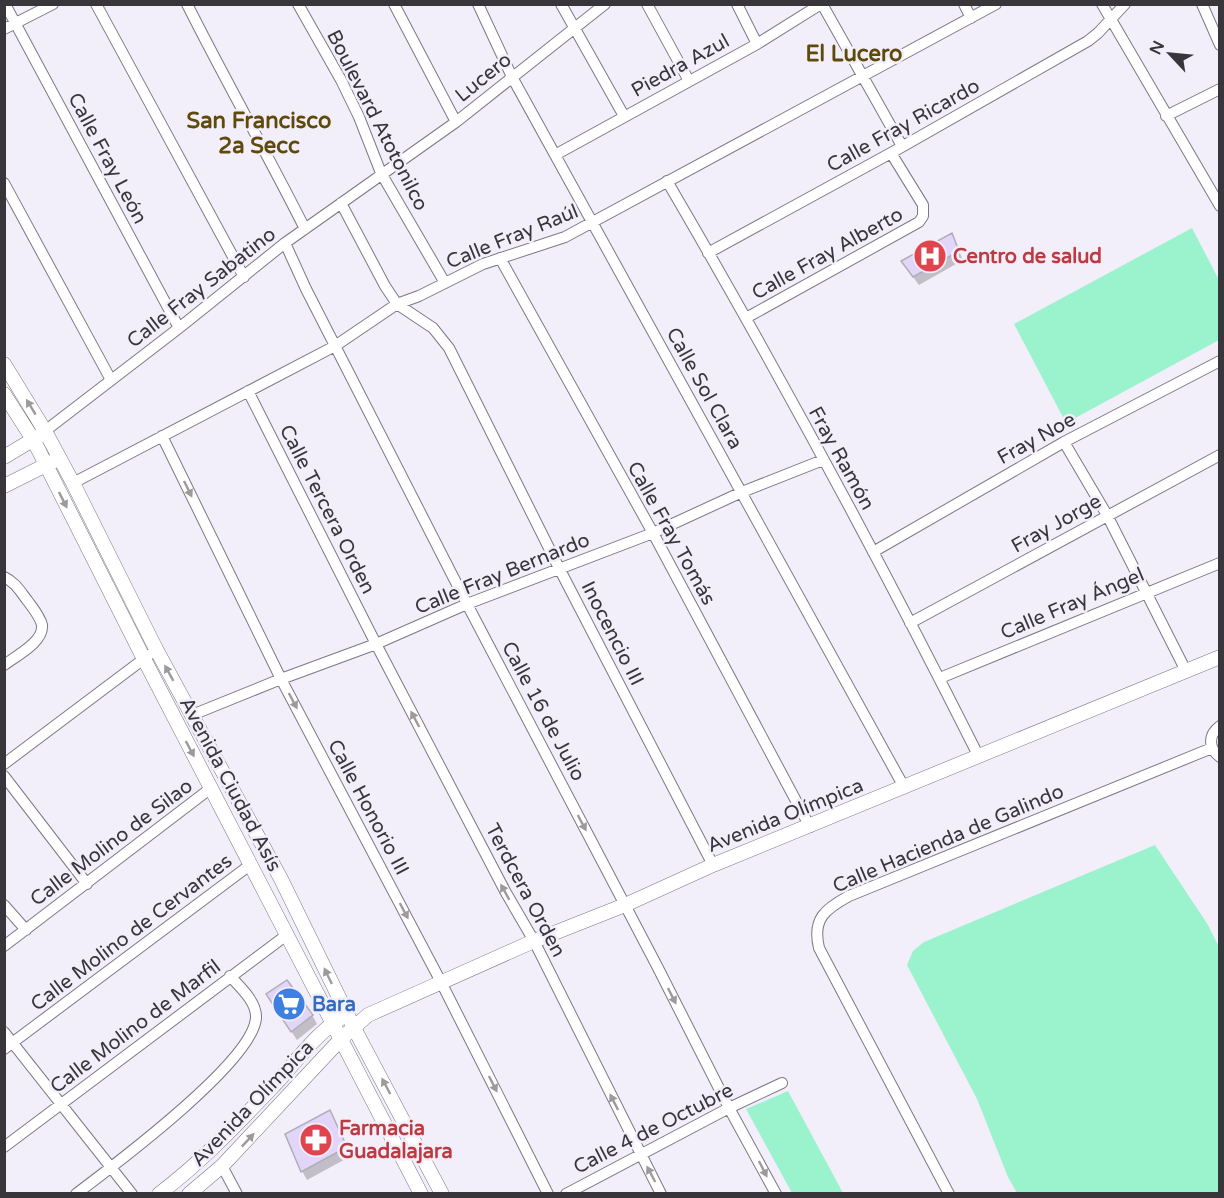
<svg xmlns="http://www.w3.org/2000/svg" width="1224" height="1198" font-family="'Varela Round',sans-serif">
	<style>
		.green { fill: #9af3cc }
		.shadow { fill: #0003 }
		.building { fill: #e1d6f8; stroke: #b1adb8; stroke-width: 1.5 }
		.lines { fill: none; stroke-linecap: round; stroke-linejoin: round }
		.minor-casing { stroke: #7d7983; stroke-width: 12 }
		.tertiary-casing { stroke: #7d7983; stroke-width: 15 }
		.minor { stroke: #fff; stroke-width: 10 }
		.tertiary { stroke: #fff; stroke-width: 14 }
		.oneway { fill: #9c9a9d }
		.labels { text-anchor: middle; stroke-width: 5; stroke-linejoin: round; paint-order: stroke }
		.street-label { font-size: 20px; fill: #38363b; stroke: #f2eefa }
		.health-label { font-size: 20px; font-weight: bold; fill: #be3a42; stroke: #f2eefa; text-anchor: start }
		.shop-label { font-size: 20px; font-weight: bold; fill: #366cbe; stroke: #f2eefa; text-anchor: start }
		.quarter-label { font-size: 22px; font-weight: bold; fill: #5f4a0c; stroke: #f2eefa }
	</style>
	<rect width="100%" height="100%" fill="#f2eefa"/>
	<path class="green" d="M1192,228l27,52v60l-153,83 -52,-99z
		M1155,845l53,80 11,22v246h-202l-9,-16 -31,-78 -70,-134 6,-14 11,-9z
		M788,1091l55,102h-51l-46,-84z"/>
	<path class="shadow" d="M956,244l7,16 -44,25 -11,-15z
		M273,1003l39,12 5,9 -20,16z
		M335,1121l16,35 -44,24 -5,-9z"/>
	<path class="building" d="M952,233l7,18 -46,26 -12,-16z
		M287,980l26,35 -22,17 -25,-38z
		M330,1110l17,37 -46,25 -16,-38z"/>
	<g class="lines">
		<g class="minor-casing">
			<path id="minor" d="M5,4l174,324
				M96,4l148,273
				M187,4c38,76 80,149 118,225
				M298,4l43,76 18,37 22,56 64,110
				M394,4l62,118
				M478,4l34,73 392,710
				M561,4l63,112
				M647,4l42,77
				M737,4l20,40
				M822,4l80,142
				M964,4l7,14
				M1102,4l118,202
				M1202,4l18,41
				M4,29l49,-25
				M1166,116l54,-27
				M555,155l202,-111 64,-40
				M667,181c110,188 214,381 312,576
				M4,183l107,197
				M341,203l44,83 12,18 36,24 16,20 110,220 154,297
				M285,243l21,46 161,315 190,362 72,142 47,86
				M708,253l183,-100 197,-112 10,-8 27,-29
				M500,258l153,275 157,294
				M746,318l173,-96 4,-6v-11l-32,-52
				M248,391l128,253 129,247 29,50 127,253
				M45,431l134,-103 106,-85 171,-121 149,-118
				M162,436l119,243 160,303 107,212
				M1064,442l43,73 79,156
				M73,483l262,-137 62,-42 22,-8 64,-32 82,-27 431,-233
				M873,552l191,-110 156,-81
				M4,577c11,5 16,14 23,23 5,7 13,16 15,25 2,17 -26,31 -38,40
				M910,623l310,-168
				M940,678l280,-115
				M192,715l89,-36 95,-35 91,-40 186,-71 89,-41 81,-32
				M1220,726c-12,9 -12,22 0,31
				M4,764l145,-109
				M4,776l83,108
				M4,905l22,25
				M4,946l207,-158
				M4,1032l128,162
				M4,1049l246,-184
				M4,1147l284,-213
				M222,1166l15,28
				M76,1194c37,-28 177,-132 180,-176 1,-16 -16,-31 -26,-42
				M566,1194l163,-86 53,-25
				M949,1194l-130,-246c-7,-29 6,-39 30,-52l363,-148"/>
		</g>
		<g class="tertiary-casing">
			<path id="tertiary" d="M4,364l41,67 28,52 83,166 125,230 73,149 88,166
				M4,394l30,47 110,218 277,535
				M4,457l35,-21
				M4,486l50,-25
				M159,1194c45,-34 82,-74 120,-114 19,-21 38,-47 62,-62
				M189,1194l33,-28 120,-128 26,-23 166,-74 91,-36 88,-40 507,-208"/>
		</g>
		<use href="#minor" class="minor"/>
		<use href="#tertiary" class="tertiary"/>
	</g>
	<defs><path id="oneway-solid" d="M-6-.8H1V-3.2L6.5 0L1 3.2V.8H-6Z" transform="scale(1.5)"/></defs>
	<g class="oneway">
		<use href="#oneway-solid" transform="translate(31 407) rotate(-121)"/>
		<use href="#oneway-solid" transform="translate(188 489) rotate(64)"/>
		<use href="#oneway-solid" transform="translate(63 500) rotate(63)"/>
		<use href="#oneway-solid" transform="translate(169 673) rotate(-119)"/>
		<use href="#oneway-solid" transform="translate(293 701) rotate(62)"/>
		<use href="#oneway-solid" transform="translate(415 719) rotate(-118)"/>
		<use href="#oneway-solid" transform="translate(190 749) rotate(62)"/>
		<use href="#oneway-solid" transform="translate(582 823) rotate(62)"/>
		<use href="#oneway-solid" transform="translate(505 892) rotate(-119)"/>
		<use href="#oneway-solid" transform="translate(404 911) rotate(62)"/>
		<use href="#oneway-solid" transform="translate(328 976) rotate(-116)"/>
		<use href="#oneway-solid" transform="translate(672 996) rotate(63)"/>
		<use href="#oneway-solid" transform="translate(493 1084) rotate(63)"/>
		<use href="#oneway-solid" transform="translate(386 1086) rotate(-118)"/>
		<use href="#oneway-solid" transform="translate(614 1102) rotate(-117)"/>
		<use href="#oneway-solid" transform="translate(248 1140) rotate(-47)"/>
		<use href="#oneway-solid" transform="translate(763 1169) rotate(63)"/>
		<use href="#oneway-solid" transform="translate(651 1174) rotate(-118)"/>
	</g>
	<defs>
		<g id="hospital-disc" transform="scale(1.725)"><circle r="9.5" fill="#e0444e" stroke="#f2eefa"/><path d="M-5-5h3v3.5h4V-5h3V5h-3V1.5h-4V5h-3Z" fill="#fff"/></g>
		<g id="supermarket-disc" transform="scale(1.725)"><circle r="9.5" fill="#3f7fe0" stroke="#f2eefa"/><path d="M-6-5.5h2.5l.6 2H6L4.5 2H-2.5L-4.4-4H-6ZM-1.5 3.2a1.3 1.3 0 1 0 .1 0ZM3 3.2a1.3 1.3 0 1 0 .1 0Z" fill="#fff"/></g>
		<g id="pharmacy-disc" transform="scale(1.725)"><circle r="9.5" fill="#e0444e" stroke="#f2eefa"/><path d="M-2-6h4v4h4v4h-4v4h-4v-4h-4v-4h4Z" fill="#fff"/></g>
	</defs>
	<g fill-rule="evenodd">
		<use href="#hospital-disc" x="930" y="256"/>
		<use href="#supermarket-disc" x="289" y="1004"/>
		<use href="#pharmacy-disc" x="316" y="1140"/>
	</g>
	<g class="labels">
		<g class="street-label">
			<text transform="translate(680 65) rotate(-29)" y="7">Piedra Azul</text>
			<text transform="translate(483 77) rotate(-39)" y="7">Lucero</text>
			<text transform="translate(378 120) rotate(63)" y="7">Boulevard Atotonilco</text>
			<text transform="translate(903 125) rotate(-29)" y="7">Calle Fray Ricardo</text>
			<text transform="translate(108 158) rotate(62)" y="7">Calle Fray León</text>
			<text transform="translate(512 236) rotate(-22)" y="7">Calle Fray Raúl</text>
			<text transform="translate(827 253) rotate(-29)" y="7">Calle Fray Alberto</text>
			<text transform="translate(201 287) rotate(-38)" y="7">Calle Fray Sabatino</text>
			<text transform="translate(705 388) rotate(61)" y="7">Calle Sol Clara</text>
			<text transform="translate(1036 438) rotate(-29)" y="7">Fray Noe</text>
			<text transform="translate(842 458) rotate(61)" y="7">Fray Ramón</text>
			<text transform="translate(328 509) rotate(63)" y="7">Calle Tercera Orden</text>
			<text transform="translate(1056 523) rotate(-29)" y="7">Fray Jorge</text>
			<text transform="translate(672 533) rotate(61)" y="7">Calle Fray Tomás</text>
			<text transform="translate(502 573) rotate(-22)" y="7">Calle Fray Bernardo</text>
			<text transform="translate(1072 603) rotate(-23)" y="7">Calle Fray Ángel</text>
			<text transform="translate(613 633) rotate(63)" y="7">Inocencio III</text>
			<text transform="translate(544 711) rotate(62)" y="7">Calle 16 de Julio</text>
			<text transform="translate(231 784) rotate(62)" y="7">Avenida Ciudad Asís</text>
			<text transform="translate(369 807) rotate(62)" y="7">Calle Honorio III</text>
			<text transform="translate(785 815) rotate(-22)" y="7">Avenida Olímpica</text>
			<text transform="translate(948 838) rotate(-23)" y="7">Calle Hacienda de Galindo</text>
			<text transform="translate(111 842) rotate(-37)" y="7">Calle Molino de Silao</text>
			<text transform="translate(526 890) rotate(62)" y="7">Terdcera Orden</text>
			<text transform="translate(131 932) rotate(-37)" y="7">Calle Molino de Cervantes</text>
			<text transform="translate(135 1026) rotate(-37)" y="7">Calle Molino de Marfil</text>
			<text transform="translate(252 1103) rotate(-46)" y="7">Avenida Olímpica</text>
			<text transform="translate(653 1128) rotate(-27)" y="7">Calle 4 de Octubre</text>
		</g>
		<g class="health-label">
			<text x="953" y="263">Centro de salud</text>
			<text x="339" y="1135">Farmacia<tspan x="339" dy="23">Guadalajara</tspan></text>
		</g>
		<g class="shop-label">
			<text x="312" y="1011">Bara</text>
		</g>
		<g class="quarter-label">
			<text x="854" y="61">El Lucero</text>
			<text x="259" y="128">San Francisco<tspan x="259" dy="25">2a Secc</tspan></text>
		</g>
	</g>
	<rect width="1224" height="1198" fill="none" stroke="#38363b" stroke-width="12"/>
	<g transform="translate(1170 54) rotate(296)" stroke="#f2eefa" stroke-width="4.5" paint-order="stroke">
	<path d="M0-4.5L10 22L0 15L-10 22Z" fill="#38363b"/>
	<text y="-9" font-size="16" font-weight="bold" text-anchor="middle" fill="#38363b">N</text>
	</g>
</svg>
